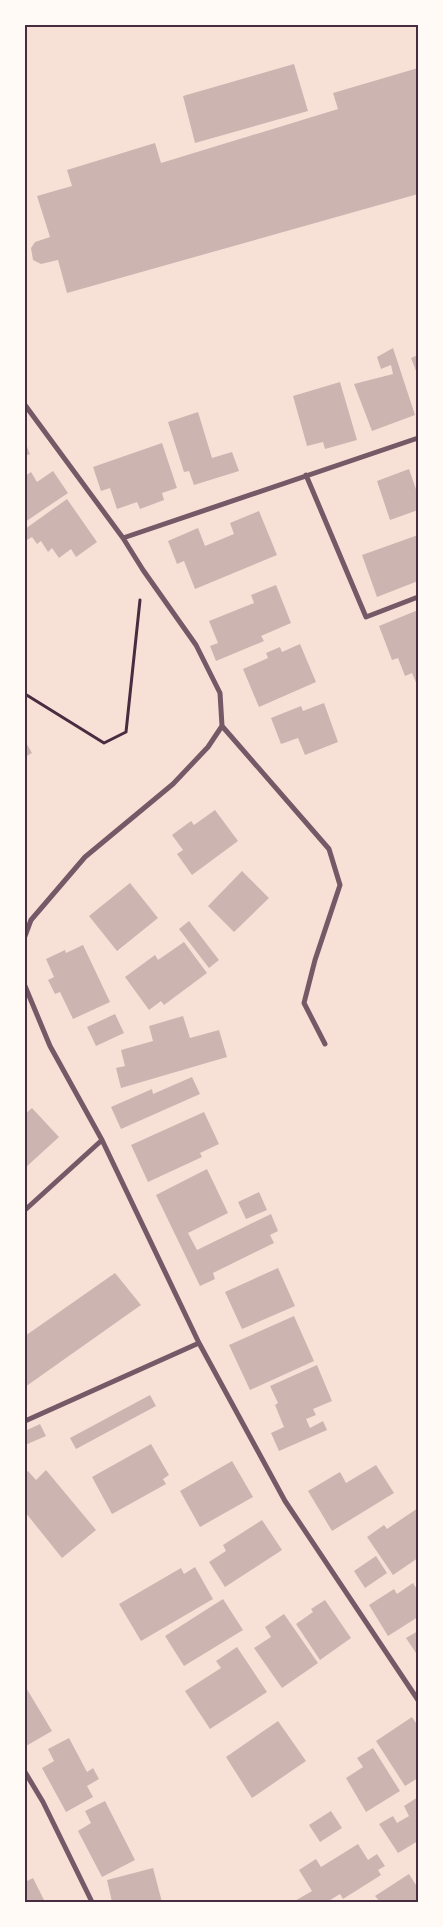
<svg xmlns="http://www.w3.org/2000/svg" width="443" height="1927" font-family="'Source Sans 3',sans-serif">
	<style>
		.building { fill: #ccb4b1 }
		.lines { fill: none; stroke-linecap: round; stroke-linejoin: round }
		.path { stroke: #4a2c40; stroke-width: 3 }
		.minor { stroke: #755966; stroke-width: 5 }
		.neatline { fill: none; stroke: #4a2c40; stroke-width: 2 }
	</style>
	<rect width="100%" height="100%" fill="#f7e1d7"/>
	<path class="building" d="M294,64l14,47 -113,32 -12,-47z
		M418,68v126l-351,99 -9,-33 -17,4 -8,-4 -2,-12 4,-6 15,-5 -13,-41 35,-10 -5,-16 88,-27 6,20 177,-54 -5,-16z
		M393,348l22,67 -43,16 -18,-47 39,-10 -2,-9 -10,4 -4,-12z
		M418,355v21l-7,-18z
		M340,382l17,58 -32,9 -2,-7 -16,4 -14,-50z
		M198,412l14,46 20,-6 7,19 -45,14 -5,-14 -5,1 -16,-50z
		M25,442l5,12 -5,2z
		M162,443l15,45 -15,5 2,7 -24,9 -3,-7 -20,7 -7,-21 -9,3 -8,-24z
		M409,469l9,26v15l-28,10 -13,-39z
		M53,471l15,22 -43,29v-46l6,-4 6,10z
		M67,499l30,43 -21,15 -5,-8 -12,9 -7,-10 -4,4 -7,-11 -4,3 -5,-7 -5,3 -2,-3v-8z
		M259,511l18,44 -82,34 -11,-28 -7,3 -9,-23 30,-13 7,18 29,-12 -4,-11z
		M418,535v46l-41,16 -15,-42z
		M276,585l15,38 -30,13 3,5 -48,20 -6,-15 8,-3 -9,-22 45,-18 -3,-8z
		M418,610v77l-6,-14 -7,3 -7,-18 -6,2 -13,-34z
		M300,644l16,38 -57,25 -16,-38 25,-11 -2,-5 14,-6 2,5z
		M324,703l14,39 -33,13 -7,-17 -17,6 -10,-26 30,-12 2,5z
		M25,741l7,12 -7,4z
		M215,810l23,31 -46,34 -15,-21 6,-4 -11,-15 19,-14 3,4z
		M242,871l27,27 -35,34 -26,-26z
		M130,883l28,35 -41,33 -28,-35z
		M189,921l30,39 -10,8 -30,-39z
		M184,942l23,31 -43,32 -3,-4 -12,9 -24,-33 30,-22 3,5z
		M83,945l27,57 -37,17 -13,-27 -5,2 -7,-14 6,-3 -8,-18 19,-9 1,3z
		M115,1014l9,19 -28,13 -9,-19z
		M183,1016l7,22 29,-8 8,27 -106,31 -5,-20 9,-2 -4,-16 32,-9 -4,-15z
		M192,1077l8,17 -79,35 -10,-22 41,-18 1,5z
		M32,1108l27,29 -34,31v-54z
		M204,1112l15,32 -19,9 2,4 -54,25 -17,-37z
		M207,1169l21,44 -40,20 9,17 74,-36 7,17 -8,4 4,8 -61,30 2,6 -15,7 -44,-91z
		M259,1192l8,18 -21,9 -8,-17z
		M278,1268l17,38 -53,23 -17,-37z
		M115,1273l26,32 -116,82v-51z
		M294,1316l20,45 -64,29 -21,-45z
		M317,1365l15,36 -19,8 3,6 -10,4 4,9 13,-7 4,9 -48,21 -8,-18 13,-6 -9,-22 3,-2 -8,-17z
		M150,1395l6,11 -80,43 -6,-11z
		M40,1424l6,12 -21,9v-14z
		M151,1444l18,31 -6,4 3,5 -54,30 -20,-37z
		M232,1461l21,36 -53,30 -20,-36z
		M376,1465l18,28 -62,38 -24,-40 32,-19 6,11z
		M46,1470l50,60 -34,28 -37,-46v-39l3,-2 8,9z
		M418,1508v50l-25,17 -26,-38 17,-12 3,4z
		M262,1520l20,30 -57,37 -16,-25 17,-11 -3,-6z
		M376,1556l11,17 -22,15 -11,-17z
		M195,1567l18,32 -72,42 -22,-37 62,-36 3,6z
		M413,1583l5,8v26l-30,19 -19,-31 25,-16 3,5z
		M223,1599l20,31 -59,36 -19,-30z
		M325,1600l26,38 -31,22 -24,-36 17,-12 -2,-3z
		M284,1614l34,49 -36,25 -28,-40 17,-11 -6,-10z
		M418,1631v25l-12,-18z
		M237,1647l30,45 -57,37 -25,-38 36,-23 -5,-7z
		M25,1686l27,45 -26,15 -1,-2z
		M412,1717l6,9v52l-13,8 -29,-45z
		M278,1721l28,40 -54,37 -26,-41z
		M69,1738l18,34 6,-4 6,11 -12,7 6,11 -27,15 -24,-44 12,-7 -6,-12z
		M373,1748l27,43 -34,21 -20,-34 17,-11 -6,-9z
		M418,1797v44l-20,12 -19,-29 14,-8 4,7 12,-7 -5,-10z
		M105,1801l30,59 -33,17 -24,-46 13,-8 -6,-12z
		M331,1811l11,17 -22,14 -11,-17z
		M358,1844l10,16 9,-6 8,12 -7,4 3,5 -38,24 -3,-5 -13,8h-34l19,-11 -13,-21 17,-11 5,8z
		M153,1868l9,34h-50l-5,-22z
		M409,1874l9,14v14h-38l-5,-6z
		M33,1878l12,24h-20v-20z"/>
	<g class="lines">
		<path class="path" d="M25,694l79,49 22,-11 14,-132"/>
		<path class="minor" d="M25,405l98,133 20,32 53,75 24,48 2,33 -14,21 -35,37 -88,73 -54,63 -6,16
			M306,475l60,142 52,-20
			M123,538l295,-100
			M222,726l107,123 11,36 -25,75 -11,43 21,41
			M25,986l25,60 52,94 97,203 86,158 133,199
			M25,1210l77,-70
			M25,1421l174,-78
			M25,1772l18,30 49,100"/>
	</g>
	<rect width="443" height="1927" fill="none" stroke="#fffaf5" stroke-width="52"/>
	<rect x="26" y="26" width="391" height="1875" class="neatline"/>
</svg>
